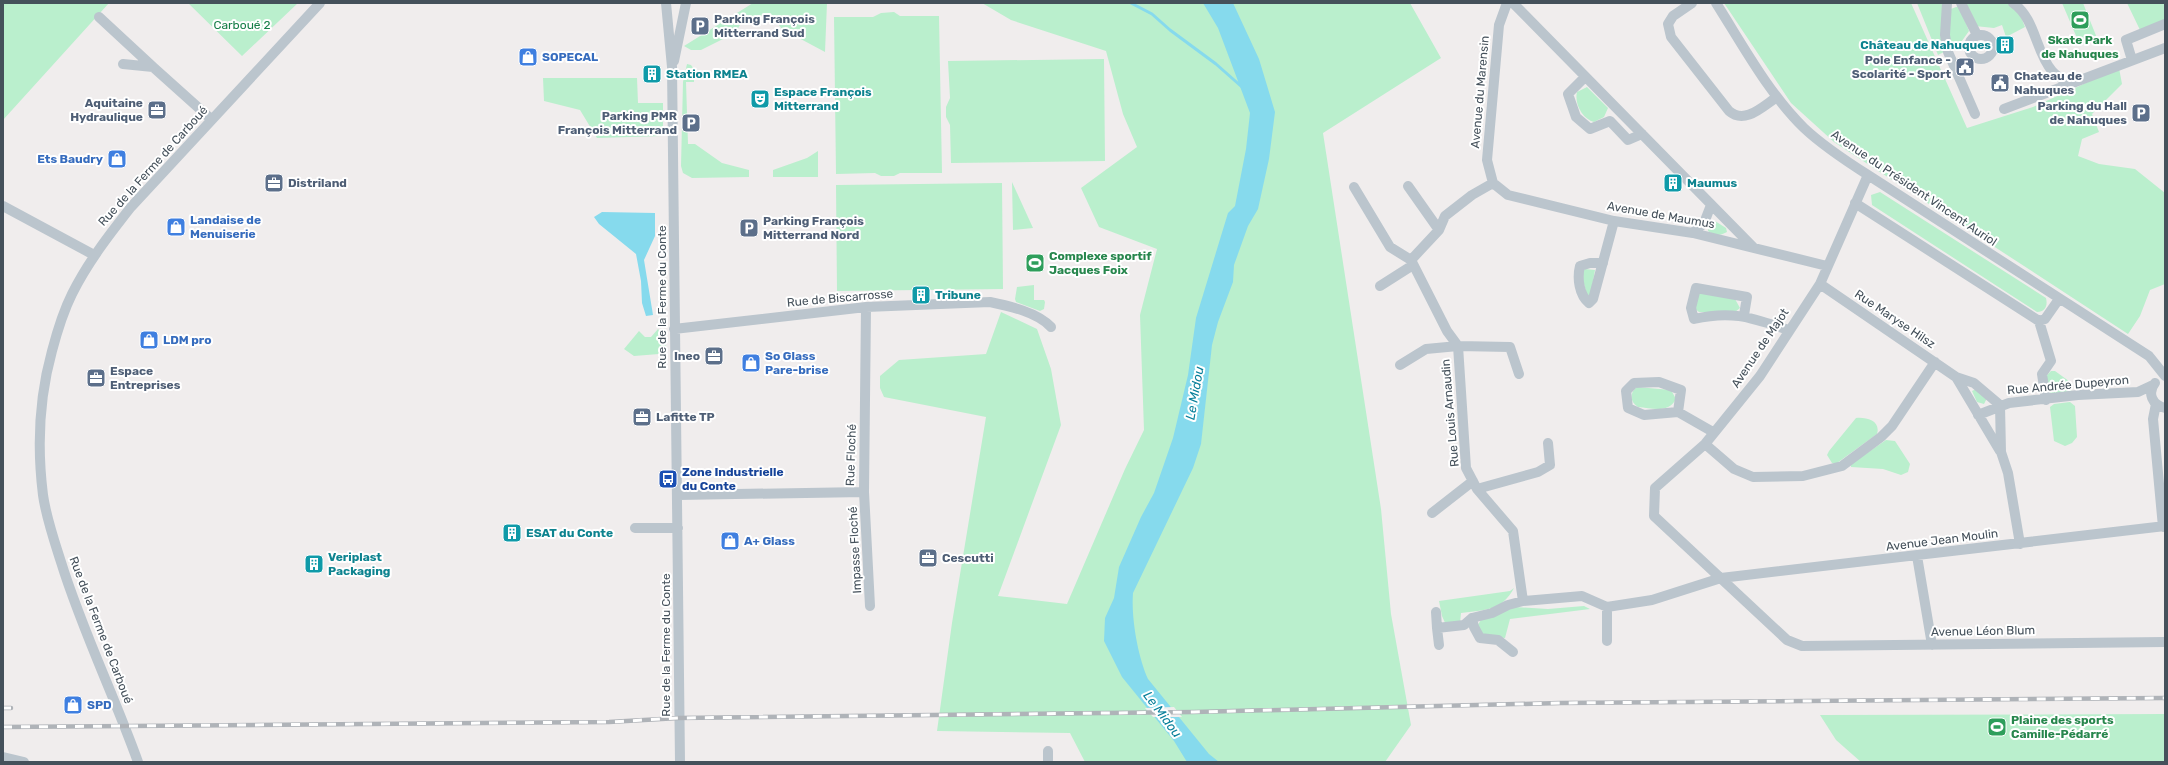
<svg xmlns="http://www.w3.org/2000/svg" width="2168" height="765" font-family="Rubik,sans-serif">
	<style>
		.green { fill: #baefcd }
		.water { fill: #86daed }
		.pier { fill: #f0eded }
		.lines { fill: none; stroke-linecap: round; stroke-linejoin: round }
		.stream { stroke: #86daed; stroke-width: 3 }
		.minor { stroke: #bbc5cd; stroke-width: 10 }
		.rail-casing { stroke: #afb3b8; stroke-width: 4.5 }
		.rail { stroke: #fff; stroke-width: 3; stroke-dasharray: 9; stroke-linecap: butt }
		.labels { text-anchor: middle; stroke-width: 4; stroke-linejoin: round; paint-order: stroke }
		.service-label { font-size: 12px; font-weight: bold; fill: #4e5e75; stroke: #fff; text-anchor: start }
		.park-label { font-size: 12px; fill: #157e47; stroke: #fff }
		.leisure-label { font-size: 12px; font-weight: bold; fill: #27864d; stroke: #fff; text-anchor: start }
		.culture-label { font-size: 12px; font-weight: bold; fill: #0d838f; stroke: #fff; text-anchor: start }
		.shop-label { font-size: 12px; font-weight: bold; fill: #366cbe; stroke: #fff; text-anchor: start }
		.street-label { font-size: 12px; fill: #45515b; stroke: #fff }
		.transit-label { font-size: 12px; font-weight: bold; fill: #164399; stroke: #fff; text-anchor: start }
		.water-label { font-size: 13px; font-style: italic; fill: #0a809b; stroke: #fff }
	</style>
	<rect width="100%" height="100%" fill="#f0eded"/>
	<path class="green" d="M3,3h106l-106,117z
		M188,3h110l-56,53z
		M753,3h74l-2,49 -43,-23 -10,-13 -27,1 -10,16 -34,17h-10l-7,-4z
		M982,3h428l31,55 -118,75 58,376 10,105 20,111 -26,37h-300l-15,-29 -133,-2 15,-108 34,-206 -102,-20 -4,-9v-12l19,-16 87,-6 15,-42 36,17 14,40 10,56 -63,171 69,8 58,-135 19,-39 -4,-115 17,-66 -58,-22 -18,-39 56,-41 -14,-33 -17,-63 -95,-31z
		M1724,3h187l56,125 66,-21 86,-39 3,16 -30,30 7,18 -17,7 -4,17 21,8 36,5 30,24v91l-15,6 -10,26 -12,18 -294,-192 -43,-39z
		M1917,3h27l-3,22 3,27 -6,3z
		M1965,3h43l11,9 6,15 -19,10 -4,-12 -8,3 -19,-2z
		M2062,3h21l14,35 -17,7z
		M2127,3h38v17l-25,10z
		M1959,6l10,25 -10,14 -9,4 -2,-39z
		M894,12l6,4h39l3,157h-42l-6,3h-13l-6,-3 -39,1 -2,-157h39l8,-4z
		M1104,59l1,102 -154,2 -1,-38 -4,-8v-10l4,-9 -2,-37z
		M687,64l4,1 3,4v13h-8l2,62h7l27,19 27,7v7l-57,1 -9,-5 -2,-7 2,-84z
		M543,78h94l1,25h25v33l-66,2 -17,-28 -36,-9z
		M1587,87l21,21 -4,9 -10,5c-11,-3 -20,-18 -17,-30z
		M818,151v26h-45v-7l34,-12z
		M1012,182l21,46 -20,2z
		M1002,183l1,106 -166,2 -1,-106z
		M1880,192l166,106c2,8 -1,14 -9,14l-165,-107 -1,-10z
		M1715,221l11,7 1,4c-8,4 -12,4 -19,-1l1,-8z
		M1585,269l10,1 -5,28 -3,-3 -6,-22z
		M1034,285v15h10l1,2 -1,7 -4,2 -24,-9 -1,-3 2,-12z
		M1699,292l36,7 5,9 -5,4h-36l-5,-4z
		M658,329l7,8 1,8 -7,9 -25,2 -10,-7 15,-18 6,6h6z
		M2051,371h4l18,13 -2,7 -21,3 -4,-18z
		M1637,387l34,3 5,9c-8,15 -24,9 -38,8 -8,-5 -9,-14 -1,-20z
		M1976,389l11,9 -3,6 -7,-2 -5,-11z
		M2070,402l5,4 2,31 -5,6 -7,3 -11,-5 -4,-34 4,-3z
		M1856,418c11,-1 25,3 21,16l-40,29h-5l-5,-8 2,-4z
		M1886,440l9,1 15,23 -2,8 -7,3 -18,-6 -32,-2v-3z
		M1514,588c-12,23 -30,22 -53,25l-1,10 -14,2 -4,-9 -3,-15 71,-10z
		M1584,606l6,3 -80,10 -5,19 -21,-2 -7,-10 4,-6 34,-13 33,2z
		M2165,714v48h-304l-25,-22 -16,-25z"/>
	<path class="water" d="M1203,3h30l26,56 16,53 -6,47 -11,50 -10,17 -14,39 -1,17 -15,40 -6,23 -11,99 -8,24 -60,125c-2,25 5,64 15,86l61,75 10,8h-32l-13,-21 -52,-64 -18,-36 1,-23 9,-20 5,-31 22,-50 13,-24 19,-55 15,-63 8,-57 32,-105 7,-7 11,-57 4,-36 -32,-85z
		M602,212l53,1v23l-11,24 9,55 -7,1 -4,-13 -1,-22 -5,-27 -37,-30 -5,-7z"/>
	<path class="pier" d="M1174,707l8,10h-29l-8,-9z"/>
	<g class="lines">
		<path class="stream" d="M1131,3l21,11 18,16 46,34 26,23"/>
		<path class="minor" d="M666,3l6,64 8,695
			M1513,3l241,245
			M1692,3l-19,13 -5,8 3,13 58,74c16,14 34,-5 48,-14
			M1716,3c26,41 53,91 88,125 19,18 42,33 64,47l281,181 16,20
			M1947,3l-2,32 3,17 27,62
			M1961,3l16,32
			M2013,3c23,16 22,48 39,68 5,6 12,9 19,13
			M99,17l54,50
			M1969 47a12 12 0 1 1 24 0a12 12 0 1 1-24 0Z
			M2132,60l-6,-20 39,-16
			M674,61l12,-58
			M123,64l30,3 58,52
			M1585,77l-17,17 8,23 14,12 20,-8 18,19 14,-6
			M2004,109l161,-61
			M1868,175l-48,109 -60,92 -55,68 -50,44 -1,28 133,124 15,6 363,-4
			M1493,183l-21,12 -27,21 -6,14 -28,30 36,71 11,15 8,122 11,21 36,42 10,70
			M1493,183l15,12 106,26 79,12 134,33
			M1493,183l-6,-23 12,-135 8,-22
			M1408,186l31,44
			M1354,187l36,60 21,13
			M1855,203l184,118 6,-2 14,-20
			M3,206l91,49
			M1693,233l11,-10 7,-18
			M1603,263h-13l-10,3c-3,12 -1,29 9,37l4,-4 21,-78
			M1820,284l136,93 18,6 26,22 1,47 7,21 12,71
			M1380,286l33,-21
			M1744,315l3,-18 -51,-9 -5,20 3,11c39,-9 58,-1 95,11
			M2039,321l12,40 -9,13 4,26
			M674,329l192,-22 124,-5c19,4 47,10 61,25
			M1400,365l26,-16 32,-3 52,1 9,27
			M1956,377l44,74
			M2155,383c-8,10 -3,22 10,25
			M2156,404l-3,15 10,108
			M1678,412l3,-22 -22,-8 -25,1 -8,8 2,17 16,7 34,-3 35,20
			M1978,415l31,-12 69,-8 60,-3 15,-7
			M1705,444l29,25 19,8 50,-1 39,-10 39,-29 11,-11 43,-64
			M1477,489l61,-17 12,-7 -2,-22
			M864,492l6,114
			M678,495l186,-3 2,-185
			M1432,513l41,-32
			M635,528h43
			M1917,556l15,89
			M1436,612l1,16 27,-3 8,-7 20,-5 16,-8 15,-4 59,-5 25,11 45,-7 69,-22 444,-52
			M1472,618l2,9 6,11 18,2 15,12
			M1437,628l2,17
			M1607,641v-34
			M3,757l21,5
			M138,762c-24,-67 -56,-132 -77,-200 -7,-22 -15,-45 -18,-67 -6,-48 -4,-97 9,-144 5,-19 11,-39 20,-57 16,-32 37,-59 59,-87l189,-204
			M1048,762v-11"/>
		<g class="rail-casing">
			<path id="rail" d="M3,708h8
				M3,727l606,-5 70,-4 515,-6 366,-9 605,-5"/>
		</g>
		<use href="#rail" class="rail"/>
	</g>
	<defs>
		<g id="stadium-square" transform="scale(1)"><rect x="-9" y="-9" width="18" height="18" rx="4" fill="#2e9e5b" stroke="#fff"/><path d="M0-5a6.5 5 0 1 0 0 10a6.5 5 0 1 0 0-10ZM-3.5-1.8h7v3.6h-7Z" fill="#fff"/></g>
		<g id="parking-square" transform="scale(1)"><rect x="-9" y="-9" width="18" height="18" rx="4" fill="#5c6f8a" stroke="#fff"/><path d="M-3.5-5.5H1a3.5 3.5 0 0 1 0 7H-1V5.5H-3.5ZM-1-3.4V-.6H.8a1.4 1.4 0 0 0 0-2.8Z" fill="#fff"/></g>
		<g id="building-square" transform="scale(1)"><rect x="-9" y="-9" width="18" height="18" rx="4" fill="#0f9aa8" stroke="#fff"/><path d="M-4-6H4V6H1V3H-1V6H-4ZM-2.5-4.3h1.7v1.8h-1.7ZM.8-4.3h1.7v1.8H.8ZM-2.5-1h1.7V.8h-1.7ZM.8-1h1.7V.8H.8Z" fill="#fff"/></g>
		<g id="shop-square" transform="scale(1)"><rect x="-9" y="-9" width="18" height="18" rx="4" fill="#3f7fe0" stroke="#fff"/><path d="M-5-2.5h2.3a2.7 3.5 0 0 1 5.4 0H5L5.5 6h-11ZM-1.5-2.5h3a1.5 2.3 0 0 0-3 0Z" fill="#fff"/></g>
		<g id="civic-square" transform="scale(1)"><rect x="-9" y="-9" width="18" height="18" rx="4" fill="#5c6f8a" stroke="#fff"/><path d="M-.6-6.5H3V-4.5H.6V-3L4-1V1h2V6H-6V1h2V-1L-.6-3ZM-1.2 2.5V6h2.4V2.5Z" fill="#fff"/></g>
		<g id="theatre-square" transform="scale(1)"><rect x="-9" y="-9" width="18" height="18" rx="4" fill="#0f9aa8" stroke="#fff"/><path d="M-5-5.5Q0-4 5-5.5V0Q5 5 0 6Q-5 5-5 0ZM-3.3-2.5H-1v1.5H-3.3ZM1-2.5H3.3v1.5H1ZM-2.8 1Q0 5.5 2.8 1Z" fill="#fff"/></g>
		<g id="office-square" transform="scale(1)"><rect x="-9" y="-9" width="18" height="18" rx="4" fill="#5c6f8a" stroke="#fff"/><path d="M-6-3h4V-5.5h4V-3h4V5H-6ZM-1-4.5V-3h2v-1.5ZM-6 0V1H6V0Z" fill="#fff"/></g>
		<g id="bus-square" transform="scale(1)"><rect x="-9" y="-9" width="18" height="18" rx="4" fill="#1a4fb4" stroke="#fff"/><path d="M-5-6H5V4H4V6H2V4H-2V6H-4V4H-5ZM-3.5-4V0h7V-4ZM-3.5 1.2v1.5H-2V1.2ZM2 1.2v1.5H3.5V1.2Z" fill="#fff"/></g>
	</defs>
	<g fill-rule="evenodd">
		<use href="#stadium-square" x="2080" y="20"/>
		<use href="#parking-square" x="700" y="26"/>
		<use href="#building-square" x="2005" y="45"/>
		<use href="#shop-square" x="528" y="57"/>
		<use href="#civic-square" x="1965" y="67"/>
		<use href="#building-square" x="652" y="74"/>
		<use href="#civic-square" x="2000" y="83"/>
		<use href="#theatre-square" x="760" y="99"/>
		<use href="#office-square" x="157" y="110"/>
		<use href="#parking-square" x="2141" y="113"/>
		<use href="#parking-square" x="691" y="123"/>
		<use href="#shop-square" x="117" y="159"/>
		<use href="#office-square" x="274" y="183"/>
		<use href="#building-square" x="1673" y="183"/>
		<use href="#shop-square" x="176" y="227"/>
		<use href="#parking-square" x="749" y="228"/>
		<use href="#stadium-square" x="1035" y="263"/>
		<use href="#building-square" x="921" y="295"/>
		<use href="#shop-square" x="149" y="340"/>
		<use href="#office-square" x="714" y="356"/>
		<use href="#shop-square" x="751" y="363"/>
		<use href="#office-square" x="96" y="378"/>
		<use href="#office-square" x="642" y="417"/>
		<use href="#bus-square" x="668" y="479"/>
		<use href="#building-square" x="512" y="533"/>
		<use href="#shop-square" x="730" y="541"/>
		<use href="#office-square" x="928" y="558"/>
		<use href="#building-square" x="314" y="564"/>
		<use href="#shop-square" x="73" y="705"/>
		<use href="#stadium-square" x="1997" y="727"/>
	</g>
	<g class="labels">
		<g class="service-label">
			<text x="714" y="23">Parking François<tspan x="714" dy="14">Mitterrand Sud</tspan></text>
			<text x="1951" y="64" text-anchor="end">Pole Enfance -<tspan x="1951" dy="14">Scolarité - Sport</tspan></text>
			<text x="2014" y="80">Chateau de<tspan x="2014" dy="14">Nahuques</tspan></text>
			<text x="143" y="107" text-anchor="end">Aquitaine<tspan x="143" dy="14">Hydraulique</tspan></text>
			<text x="2127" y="110" text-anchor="end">Parking du Hall<tspan x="2127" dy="14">de Nahuques</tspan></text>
			<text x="677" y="120" text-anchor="end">Parking PMR<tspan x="677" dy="14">François Mitterrand</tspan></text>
			<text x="288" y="187">Distriland</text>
			<text x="763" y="225">Parking François<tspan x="763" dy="14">Mitterrand Nord</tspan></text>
			<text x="700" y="360" text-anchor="end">Ineo</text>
			<text x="110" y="375">Espace<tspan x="110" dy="14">Entreprises</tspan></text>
			<text x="656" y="421">Lafitte TP</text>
			<text x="942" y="562">Cescutti</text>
		</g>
		<g class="park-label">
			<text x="242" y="29">Carboué 2</text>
		</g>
		<g class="leisure-label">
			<text x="2080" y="44" text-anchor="middle">Skate Park<tspan x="2080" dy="14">de Nahuques</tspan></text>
			<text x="1049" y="260">Complexe sportif<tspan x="1049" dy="14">Jacques Foix</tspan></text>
			<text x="2011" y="724">Plaine des sports<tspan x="2011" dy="14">Camille-Pédarré</tspan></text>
		</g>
		<g class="culture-label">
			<text x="1991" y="49" text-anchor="end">Château de Nahuques</text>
			<text x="666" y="78">Station RMEA</text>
			<text x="774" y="96">Espace François<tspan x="774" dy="14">Mitterrand</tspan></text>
			<text x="1687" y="187">Maumus</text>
			<text x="935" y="299">Tribune</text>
			<text x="526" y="537">ESAT du Conte</text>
			<text x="328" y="561">Veriplast<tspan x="328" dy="14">Packaging</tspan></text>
		</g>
		<g class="shop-label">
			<text x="542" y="61">SOPECAL</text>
			<text x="103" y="163" text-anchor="end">Ets Baudry</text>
			<text x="190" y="224">Landaise de<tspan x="190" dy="14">Menuiserie</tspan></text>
			<text x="163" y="344">LDM pro</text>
			<text x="765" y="360">So Glass<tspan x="765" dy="14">Pare-brise</tspan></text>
			<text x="744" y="545">A+ Glass</text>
			<text x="87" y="709">SPD</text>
		</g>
		<g class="street-label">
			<text transform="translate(1480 92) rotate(-85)" y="4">Avenue du Marensin</text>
			<text transform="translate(153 166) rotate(-48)" y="4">Rue de la Ferme de Carboué</text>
			<text transform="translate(1914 188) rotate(34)" y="4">Avenue du Président Vincent Auriol</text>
			<text transform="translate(1661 215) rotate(10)" y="4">Avenue de Maumus</text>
			<text transform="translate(662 297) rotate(-90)" y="4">Rue de la Ferme du Conte</text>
			<text transform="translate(840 298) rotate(-5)" y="4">Rue de Biscarrosse</text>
			<text transform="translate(1895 319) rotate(34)" y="4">Rue Maryse Hilsz</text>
			<text transform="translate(1760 348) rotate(-56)" y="4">Avenue de Majot</text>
			<text transform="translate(2068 385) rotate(-5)" y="4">Rue Andrée Dupeyron</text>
			<text transform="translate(1450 413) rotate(-95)" y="4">Rue Louis Arnaudin</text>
			<text transform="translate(851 455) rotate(-88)" y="4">Rue Floché</text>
			<text transform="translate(1942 540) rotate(-7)" y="4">Avenue Jean Moulin</text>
			<text transform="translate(855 550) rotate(-93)" y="4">Impasse Floché</text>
			<text transform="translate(101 630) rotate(69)" y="4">Rue de la Ferme de Carboué</text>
			<text transform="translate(1983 631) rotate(-1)" y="4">Avenue Léon Blum</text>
			<text transform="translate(666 645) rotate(-90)" y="4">Rue de la Ferme du Conte</text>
		</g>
		<g class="transit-label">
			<text x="682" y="476">Zone Industrielle<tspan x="682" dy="14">du Conte</tspan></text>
		</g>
		<g class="water-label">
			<text transform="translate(1194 393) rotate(-80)" y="5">Le Midou</text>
			<text transform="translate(1163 714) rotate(53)" y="5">Le Midou</text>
		</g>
	</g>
	<rect width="2168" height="765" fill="none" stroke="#45515b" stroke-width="8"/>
</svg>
